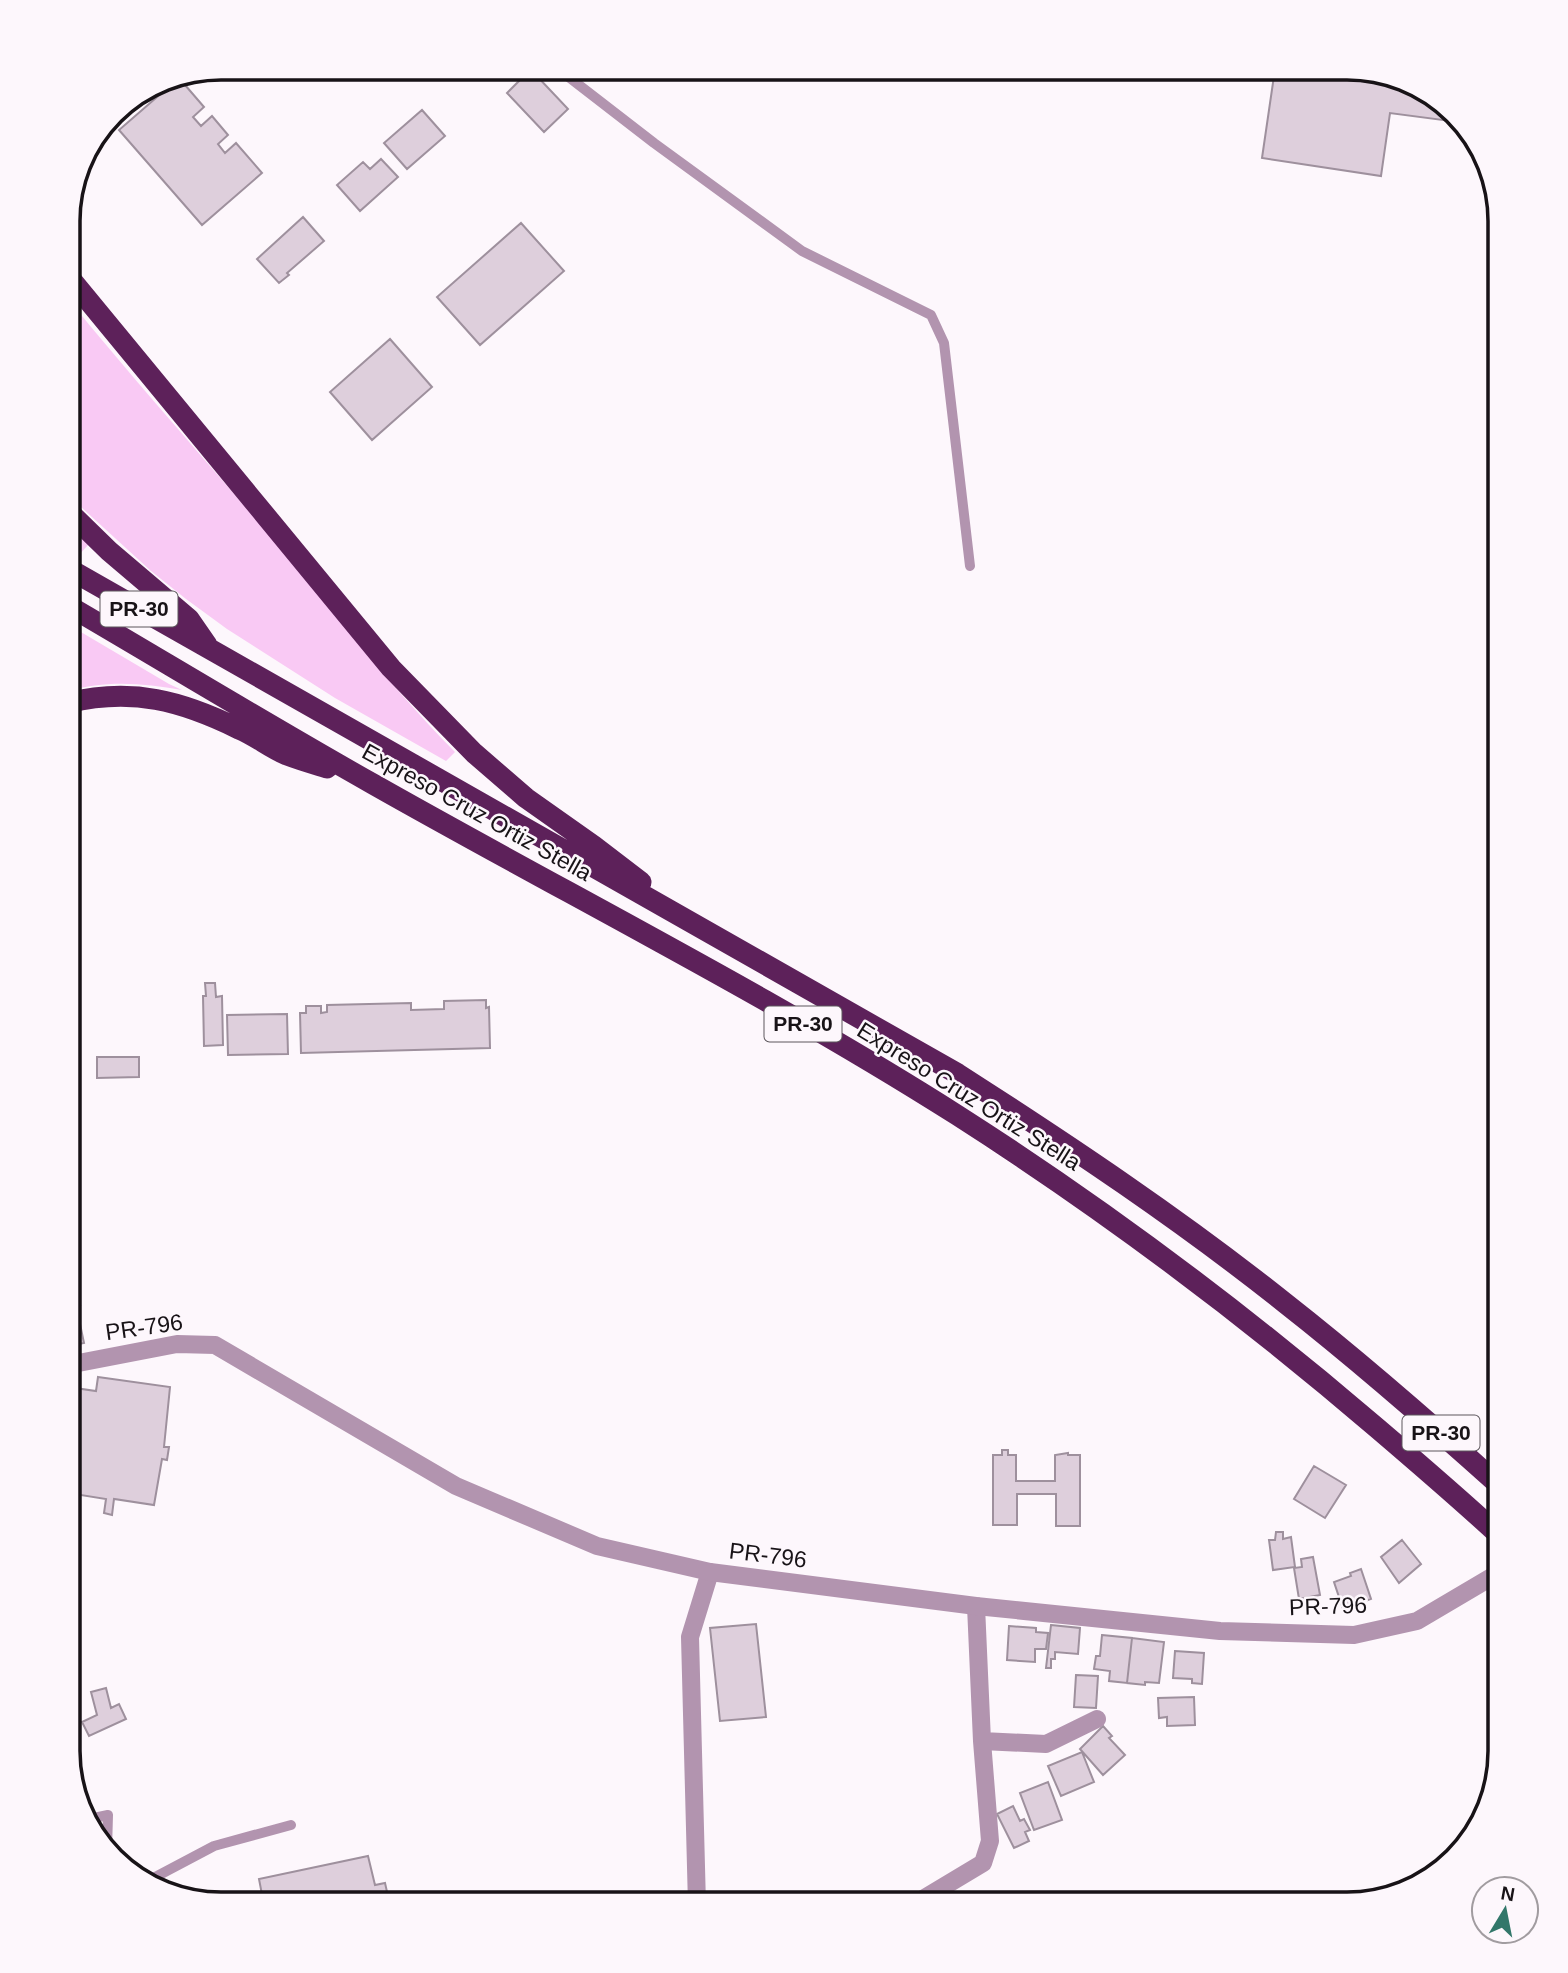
<svg xmlns="http://www.w3.org/2000/svg" width="1568" height="1973" font-family="Arial,sans-serif">
	<style>
		.green { fill: #f9c9f4 }
		.building { fill: #decfdc; stroke: #9e909d; stroke-width: 2 }
		.lines { fill: none; stroke-linecap: round; stroke-linejoin: round }
		.service { stroke: #b294af; stroke-width: 10 }
		.minor { stroke: #b294af; stroke-width: 18 }
		.tertiary { stroke: #b294af; stroke-width: 18 }
		.motorway { stroke: #5d215a; stroke-width: 21 }
		.labels { text-anchor: middle; stroke-width: 5; stroke-linejoin: round; paint-order: stroke }
		.shield { fill: #fdf7fc; stroke: #5d575c; stroke-width: 2 }
		.shield-label { font-size: 21px; font-weight: bold; fill: #181317 }
		.street-label { font-size: 23px; fill: #181317; stroke: #fdf7fc }
		.rim { fill: none; stroke: #181317; stroke-width: 3.5 }
	</style>
	<rect width="100%" height="100%" fill="#fdf7fc"/>
	<path class="green" d="M69,300c60,74 124,146 186,218 67,79 128,161 200,234l-9,9 -111,-63 -108,-69 -41,-30 -35,-28 -82,-75z
		M69,524l20,20 -11,12 -9,-5z
		M69,625l100,59 13,6c-39,-7 -76,-10 -114,1z"/>
	<path class="building" d="M1275,69h81l67,20 28,26 -1,6 -60,-8 -9,63 -119,-18z
		M534,73l34,36 -24,23 -37,-39 19,-19 3,3z
		M179,78l25,29 -11,10 8,9 11,-10 16,19 -10,9 7,9 11,-10 26,30 -60,52 -83,-95z
		M422,110l23,26 -38,33 -23,-26z
		M381,159l17,18 -38,34 -23,-26 26,-23 7,7z
		M303,217l21,24 -37,32 2,2 -10,8 -22,-24z
		M521,223l43,48 -84,74 -43,-48z
		M390,339l42,48 -60,53 -42,-48z
		M205,983h10l1,14 6,-1 1,49 -19,1 -1,-50h3z
		M486,1000v8l3,-1 1,41 -189,5 -1,-40h6v-7h15v7l6,-1v-7l84,-2v7l33,-1v-8z
		M287,1014l1,40 -60,1 -1,-40z
		M97,1057h42v20l-42,1z
		M68,1112l5,123h-5z
		M79,1301l1,4h-4l8,38 -16,3v-44z
		M98,1377l72,10 -6,60h5l-2,13 -5,-1 -8,46 -40,-6 -2,16 -8,-2 2,-14 -38,-6v-106l28,4z
		M1002,1450h6v5h8v26h39v-26l13,-2v2h12v71h-24v-32h-39v31h-24v-70h9z
		M1314,1466l32,19 -21,33 -31,-19z
		M1276,1532h7v7l8,-2 4,30 -22,3 -4,-30h6z
		M1402,1540l19,24 -22,19 -18,-26z
		M1313,1557l7,38 -21,4 -5,-31 8,-1 -1,-8z
		M1361,1569l10,30 -28,10 -9,-27 17,-6 -1,-3z
		M756,1624l10,93 -46,4 -10,-93z
		M1051,1625l29,3 -2,26 -23,-2v7h-4v9h-5z
		M1009,1626l27,2v4l12,1 -2,16h-11v13l-28,-2z
		M1102,1635l30,3 -5,45 -18,-2 1,-10 -16,-2 2,-13h4z
		M1132,1638l32,4 -5,41 -14,-1v3l-18,-2z
		M1175,1651l29,2 -2,31 -10,-1v-4l-19,-1z
		M1076,1675l22,1 -2,32 -22,-1z
		M106,1688l5,20 8,-4 7,15 -37,17 -7,-14 15,-7 -6,-23z
		M1194,1697l1,28 -28,1v-9l-8,1 -1,-20z
		M68,1712h5l-2,16h-3z
		M1103,1726l9,10 -3,2 16,17 -22,20 -23,-26z
		M1082,1752l12,30 -33,14 -13,-30z
		M1048,1782l14,38 -28,10 -14,-37z
		M1013,1806l7,15 4,-2 6,11 -5,2 4,9 -15,7 -17,-34z
		M368,1856l7,29 10,-2 5,22h-126l-5,-26z"/>
	<g class="lines">
		<path class="service" d="M557,68l97,75 148,108 129,64 13,28 26,223
			M89,1819l19,-4 -1,34
			M144,1883l70,-37 77,-21"/>
		<path class="minor" d="M982,1741l64,3 51,-25
			M697,1905l-7,-268 20,-65
			M913,1905l70,-42 7,-22 -8,-100 -6,-135"/>
		<path class="tertiary" d="M68,1365l109,-21 38,1 241,141 141,60 113,26 266,34 244,25 134,4 63,-14 83,-49"/>
		<path class="motorway" d="M69,277l322,391 83,85 52,45 68,48 47,36
			M69,512l40,39 80,68 18,26
			M69,569l889,505c112,72 223,146 327,229 74,58 145,120 215,183
			M69,606c101,59 201,120 304,178 194,110 395,211 584,331 147,94 287,199 420,313 41,35 83,71 123,108
			M68,703c64,-16 114,-2 171,26 17,7 31,19 48,26 13,5 27,9 40,13"/>
	</g>
	<g class="labels">
		<g class="shield">
			<rect x="100.5" y="591.5" width="77" height="35" rx="5"/>
			<rect x="764.5" y="1006.5" width="77" height="35" rx="5"/>
			<rect x="1402.5" y="1415.5" width="77" height="35" rx="5"/>
		</g>
		<g class="shield-label">
			<text x="139" y="616">PR-30</text>
			<text x="803" y="1031">PR-30</text>
			<text x="1441" y="1440">PR-30</text>
		</g>
		<g class="street-label">
			<text transform="translate(477 812) rotate(29)" y="8">Expreso Cruz Ortiz Stella</text>
			<text transform="translate(969 1096) rotate(32)" y="8">Expreso Cruz Ortiz Stella</text>
			<text transform="translate(144 1327) rotate(-8)" y="8">PR-796</text>
			<text transform="translate(768 1555) rotate(7)" y="8">PR-796</text>
			<text transform="translate(1328 1606) rotate(-2)" y="8">PR-796</text>
		</g>
	</g>
	<path d="M0 0H1568V1973H0ZM221 80H1347A141 141 0 0 1 1488 221V1751A141 141 0 0 1 1347 1892H221A141 141 0 0 1 80 1751V221A141 141 0 0 1 221 80Z" fill="#fdf7fc" fill-rule="evenodd"/>
	<path class="rim" d="M221 80H1347A141 141 0 0 1 1488 221V1751A141 141 0 0 1 1347 1892H221A141 141 0 0 1 80 1751V221A141 141 0 0 1 221 80Z"/>
	<g transform="translate(1505 1910) rotate(10)"><circle r="33" fill="#fdf7fc" stroke="#a19ca0" stroke-width="2"/>
	<path d="M0-5L12 26L0 18L-12 26Z" fill="#32776a"/>
	<text y="-10" font-size="19" font-weight="bold" text-anchor="middle" fill="#181317">N</text>
	</g>
</svg>
